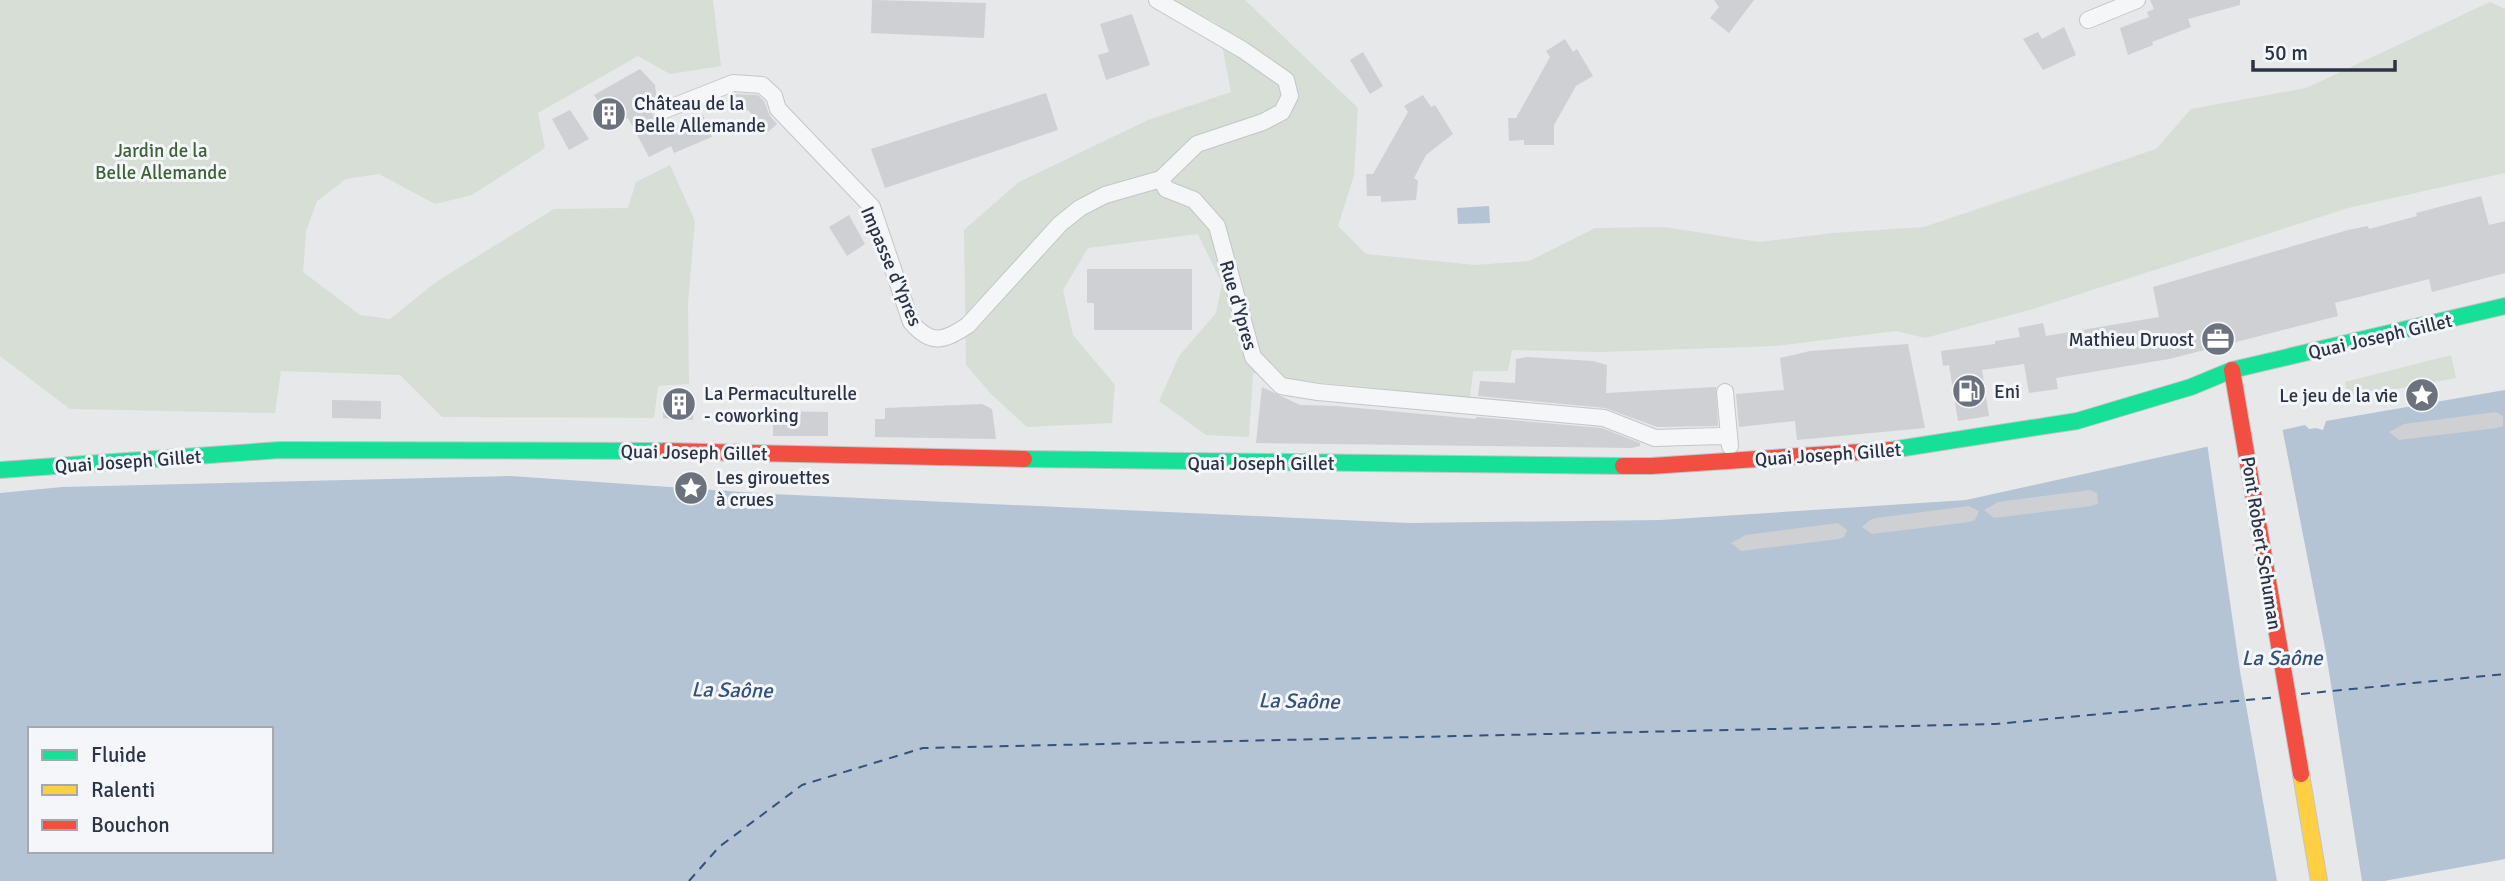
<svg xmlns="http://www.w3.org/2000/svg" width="2505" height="881" font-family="Signika,sans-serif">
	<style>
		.green { fill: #d6ded6 }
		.water { fill: #b4c4d5; fill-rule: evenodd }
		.pier { fill: #e6e8ea }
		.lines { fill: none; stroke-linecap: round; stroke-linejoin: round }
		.ferry { stroke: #34527a; stroke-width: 2; stroke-dasharray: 9 7; stroke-linecap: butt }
		.building { fill: #ced0d3 }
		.street-casing { stroke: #c4c6c8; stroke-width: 18 }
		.fast-casing { stroke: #c2c5c8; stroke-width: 18 }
		.slow-casing { stroke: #c2c5c8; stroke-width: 18 }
		.jam-casing { stroke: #c2c5c8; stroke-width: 18 }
		.street { stroke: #f5f6f7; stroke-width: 16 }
		.fast { stroke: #16e098; stroke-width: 16 }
		.slow { stroke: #ffcf43; stroke-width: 16 }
		.jam { stroke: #f24e42; stroke-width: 16 }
		.labels { text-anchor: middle; stroke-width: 6; stroke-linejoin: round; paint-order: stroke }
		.poi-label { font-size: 19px; fill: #2b3445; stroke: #f4f6f9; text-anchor: start }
		.park-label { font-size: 19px; fill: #3f6138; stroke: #f4f6f9 }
		.street-label { font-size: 19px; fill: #2b3445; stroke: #f4f6f9 }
		.water-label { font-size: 21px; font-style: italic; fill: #34527a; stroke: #f4f6f9 }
	</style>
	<rect width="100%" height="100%" fill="#e6e8ea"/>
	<path class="green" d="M0,0h713l8,66 -51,8 -32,-18 -100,57 7,35 -73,47 -37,9 -56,-30 -33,5 -29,22 -11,30 -3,41 57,43 30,4 46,-37 118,-73 74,-1 8,-26 34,-17 25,56 -7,82 1,81 -31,2 -4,32 -212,-1 -42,-42 -119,-4 -6,42 -205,-4 -70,-53z
		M1172,0h73l113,108 -4,67 -16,51 28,28 109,11 54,-4 66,-33 70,-1 94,15 74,-9 91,-6 232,-78 35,-40 115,-21 184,-86 15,7v164l-157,35 -315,101 -108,29 -29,-7 -121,15 -174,6 -89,-2 -4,21h-35l-3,26 -178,-17 -39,-7 -4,64 -43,-2 -47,-34 20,-45 37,-43 6,-29 -24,-50 -110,14 -25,42 10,45 42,50 -3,38 -85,4 -35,-32 -26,-30 -2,-135 55,-48 129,-62 83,-28 -13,-68z
		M2451,355l5,23 -108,20 -3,-16z"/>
	<path class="water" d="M1489,206l1,17 -32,1 -1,-16z
		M2505,390v469l-16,3 -105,19h-2384v-388l62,-6 449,-11 261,18 637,29 251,-3 306,-20 339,-75 4,4 7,-1 7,2 3,-9zM30,729h241v122h-241z"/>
	<path class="pier" d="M2282,427l44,226 36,228h-85l-37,-210 -33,-228z"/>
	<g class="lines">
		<path class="ferry" d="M2301,694l204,-20
			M689,881l30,-34 83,-62 121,-37 1073,-24 282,-27"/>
	</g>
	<path class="building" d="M872,0l114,3 -2,35 -113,-5z
		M1714,0h40l-25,33 -19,-15 9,-11z
		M2150,0h90v5l-52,14 3,8 -39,15 1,3 -25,10 -8,-27 29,-11 -2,-5 7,-3z
		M1132,14l18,51 -44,15 -8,-25 11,-3 -9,-28z
		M2064,27l12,28 -33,15 -20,-31 15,-7 4,7z
		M1565,39l8,13 4,-3 16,27 -17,10 -22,39v20h-30v-5l-15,1 -1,-23h8l34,-61 -4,-6z
		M1363,52l20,34 -13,8 -20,-34z
		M640,69l15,16 2,17 -5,7v5l7,7 3,11 41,-17 9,22 -38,16 -3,-7 -22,11 -21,-39 -14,7 -20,-30z
		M1046,93l12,37 -173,58 -14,-39z
		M735,94l23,1 6,6 6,15 7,8 -9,8 -20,-22 -7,3 -10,-18z
		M1423,95l8,12 4,-2 18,29 -27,21 -12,23 4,3 -2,19 -35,2v-6h-14l-1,-22h7l35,-62 -4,-6z
		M570,110l19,29 -20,11 -17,-31z
		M2481,196l8,29 16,-4v52l-73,19 -3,-13 -66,17 -28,7 3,13 -169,43 -113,19 2,11 -29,4 -5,-29 -42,6 7,46 -31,5 -9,-56 -6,1 -2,-15 54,-7v-3l25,-4 -2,-9 25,-5 3,13 113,-19 -6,-30 195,-57 20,-4 1,3 48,-13 -1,-3z
		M849,215l16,29 -18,12 -18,-29z
		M1087,269h105v61h-98v-27h-7z
		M1908,344l17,84 -128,12 -2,-19 -56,6 -3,-33 48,-4 -4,-32 30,-7z
		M1527,357l66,4 14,4 -1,28 110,-6 2,39 -61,1 -52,-19 -127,-12 2,-15 35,2 1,-24z
		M1262,387l38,18 36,1 140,13v-2l126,11 38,15v3l-8,2 -376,-5z
		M663,397l32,1 -2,22 -30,-2z
		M332,400l49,1v18l-49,-1z
		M982,404l10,5 4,30 -121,-2v-18h10v-11z
		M773,411l55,1v24h-55z
		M2496,412l7,4v10l-6,2 -98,12 -10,-8 15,-8z
		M2090,490l7,3 1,11 -7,2 -97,12 -10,-8 14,-8z
		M1969,506l10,5 -4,9 -5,2 -98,12 -10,-7 8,-7 6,-2z
		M1838,523l9,7 -3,7 -5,2 -98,12 -10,-8 15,-8z"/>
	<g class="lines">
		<g class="street-casing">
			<path id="street" d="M1157,0l86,50 43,30 4,16 -8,16 -19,10 -66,22 -36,35 5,10 28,11 23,26 36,131 28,29 37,6 286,26 51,20 65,-2 8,2
				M2088,20l49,-20
				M662,111l71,-28 29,2 12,11 4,13 94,98 39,115c20,24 34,19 57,3l92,-101 20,-16 25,-13 56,-16
				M1725,392l5,54"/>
		</g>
		<g class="fast-casing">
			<path id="fast" d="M1891,450l186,-29 114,-34 41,-17 273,-64
				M1024,459l599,7
				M0,470l280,-20 385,1"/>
		</g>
		<g class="slow-casing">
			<path id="slow" d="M2301,774l18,107"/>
		</g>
		<g class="jam-casing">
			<path id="jam" d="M2232,370l69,404
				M665,451l359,8
				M1623,466h28l240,-16"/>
		</g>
		<use href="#street" class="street"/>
		<use href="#fast" class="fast"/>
		<use href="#slow" class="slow"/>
		<use href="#jam" class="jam"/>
	</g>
	<defs>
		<g id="building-disc" transform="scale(1.75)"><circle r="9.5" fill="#6c737f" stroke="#f4f6f9"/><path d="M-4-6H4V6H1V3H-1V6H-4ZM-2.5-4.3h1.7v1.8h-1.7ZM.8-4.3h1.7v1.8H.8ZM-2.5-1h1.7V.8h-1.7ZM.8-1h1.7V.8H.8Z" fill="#fff"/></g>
		<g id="office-disc" transform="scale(1.75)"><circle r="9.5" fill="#6c737f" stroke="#f4f6f9"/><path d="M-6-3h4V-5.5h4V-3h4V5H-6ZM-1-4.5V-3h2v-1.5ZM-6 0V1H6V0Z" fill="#fff"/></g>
		<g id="fuel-disc" transform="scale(1.75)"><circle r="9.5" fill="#6c737f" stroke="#f4f6f9"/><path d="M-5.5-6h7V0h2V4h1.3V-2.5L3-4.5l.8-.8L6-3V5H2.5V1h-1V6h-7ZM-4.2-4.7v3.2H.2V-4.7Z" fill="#fff"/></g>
		<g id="sight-disc" transform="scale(1.75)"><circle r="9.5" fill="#6c737f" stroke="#f4f6f9"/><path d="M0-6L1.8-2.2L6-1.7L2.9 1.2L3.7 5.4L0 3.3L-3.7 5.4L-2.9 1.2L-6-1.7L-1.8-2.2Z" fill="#fff"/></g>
	</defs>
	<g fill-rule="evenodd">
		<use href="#building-disc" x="609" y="114"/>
		<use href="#office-disc" x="2218" y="339"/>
		<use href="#fuel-disc" x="1969" y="391"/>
		<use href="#sight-disc" x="2422" y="395"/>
		<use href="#building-disc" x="679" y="404"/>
		<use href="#sight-disc" x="691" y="488"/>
	</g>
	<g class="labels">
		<g class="poi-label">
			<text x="634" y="110">Château de la<tspan x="634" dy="22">Belle Allemande</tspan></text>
			<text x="2194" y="346" text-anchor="end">Mathieu Druost</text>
			<text x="1994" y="398">Eni</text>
			<text x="704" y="400">La Permaculturelle<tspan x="704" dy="22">- coworking</tspan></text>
			<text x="2398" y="402" text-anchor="end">Le jeu de la vie</text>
			<text x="716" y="484">Les girouettes<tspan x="716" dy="22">à crues</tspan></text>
		</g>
		<g class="park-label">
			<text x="161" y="157">Jardin de la<tspan x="161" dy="22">Belle Allemande</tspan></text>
		</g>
		<g class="street-label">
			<text transform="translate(892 266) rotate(67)" y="7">Impasse d'Ypres</text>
			<text transform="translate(1239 305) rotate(74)" y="7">Rue d'Ypres</text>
			<text transform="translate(2380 336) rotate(-13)" y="7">Quai Joseph Gillet</text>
			<text transform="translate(694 452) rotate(1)" y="7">Quai Joseph Gillet</text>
			<text transform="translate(1828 454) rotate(-4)" y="7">Quai Joseph Gillet</text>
			<text transform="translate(128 461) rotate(-4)" y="7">Quai Joseph Gillet</text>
			<text x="1261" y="470">Quai Joseph Gillet</text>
			<text transform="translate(2262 543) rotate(81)" y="7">Pont Robert Schuman</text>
		</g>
		<g class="water-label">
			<text x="2282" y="665">La Saône</text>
			<text transform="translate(732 690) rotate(1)" y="7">La Saône</text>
			<text transform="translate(1299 701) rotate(1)" y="7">La Saône</text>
		</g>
	</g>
	<rect x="28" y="727" width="245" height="126" fill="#f4f6f9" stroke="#a4a8b1" stroke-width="2"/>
	<rect x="42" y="750" width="35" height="10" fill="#16e098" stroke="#a4a8b1" stroke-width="2"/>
	<text x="91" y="762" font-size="21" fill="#2b3445">Fluide</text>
	<rect x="42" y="785" width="35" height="10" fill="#ffcf43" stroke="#a4a8b1" stroke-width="2"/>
	<text x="91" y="797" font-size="21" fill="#2b3445">Ralenti</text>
	<rect x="42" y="820" width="35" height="10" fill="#f24e42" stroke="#a4a8b1" stroke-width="2"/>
	<text x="91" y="832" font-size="21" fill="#2b3445">Bouchon</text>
	<path d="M2253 60v10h142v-10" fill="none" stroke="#2b3445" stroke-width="3.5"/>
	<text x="2264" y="60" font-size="21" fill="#2b3445" stroke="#f4f6f9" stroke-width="5" paint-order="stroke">50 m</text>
</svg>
